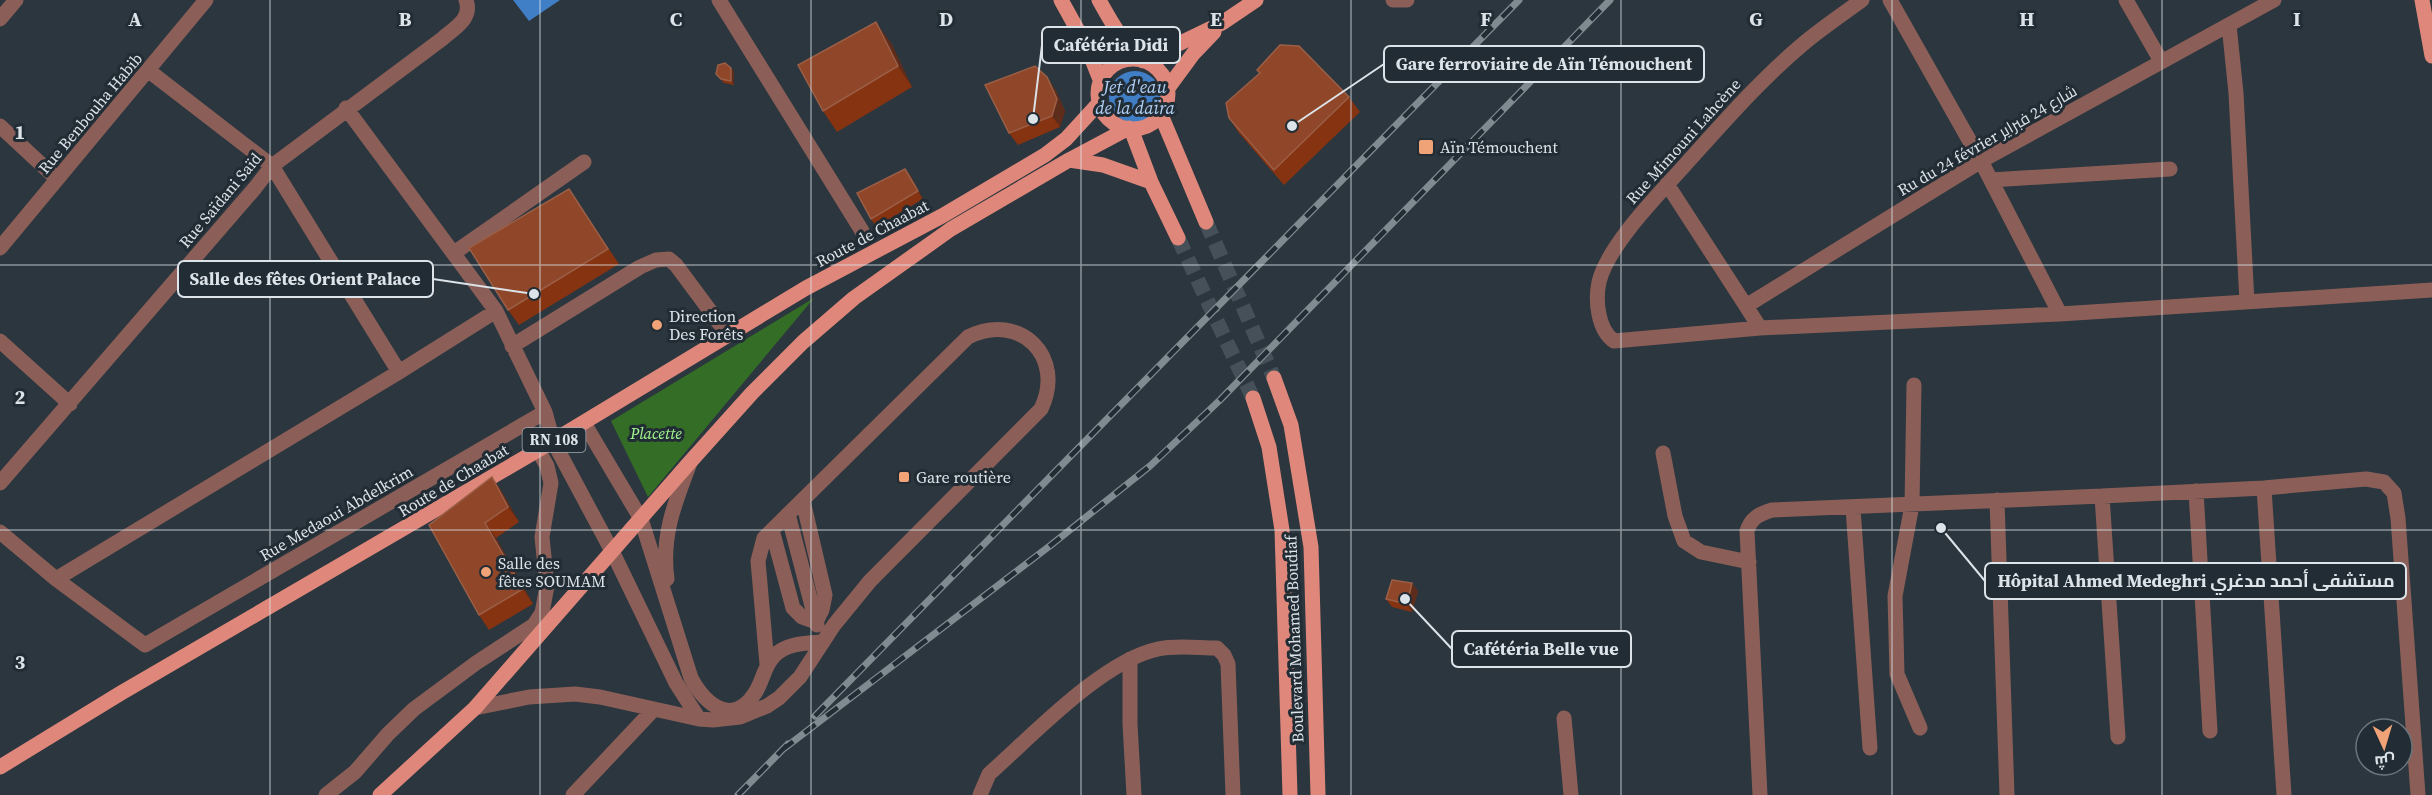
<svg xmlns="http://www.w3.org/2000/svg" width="2432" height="795" font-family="'Source Serif 4',Cairo,serif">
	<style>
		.green { fill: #346d26 }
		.water { fill: #407ec6 }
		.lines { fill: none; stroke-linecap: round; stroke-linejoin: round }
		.major-tunnel { stroke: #465058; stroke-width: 15; stroke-dasharray: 15 8; stroke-linecap: butt }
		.minor { stroke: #8b5f58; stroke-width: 15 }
		.major { stroke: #df877a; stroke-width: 15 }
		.rail-casing { stroke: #808a91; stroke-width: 7 }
		.rail { stroke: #212c34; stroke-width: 4.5; stroke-dasharray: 14; stroke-linecap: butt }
		.wall { fill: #863312 }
		.shaded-wall { fill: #5d2c1a }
		.building { fill: #8f4629; stroke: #9b5f47; stroke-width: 1.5 }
		.grid { fill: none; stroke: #dce3e9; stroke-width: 1.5; stroke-opacity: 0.55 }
		.poi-dot { fill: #efa376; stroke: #212c34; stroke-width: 2 }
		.labels { text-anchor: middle; stroke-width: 6; stroke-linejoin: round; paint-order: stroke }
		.shield { fill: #212c34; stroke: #a4acb3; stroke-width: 1.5 }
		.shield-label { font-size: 15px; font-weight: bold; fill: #dce3e9 }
		.street-label { font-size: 16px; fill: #dce3e9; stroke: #212c34 }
		.poi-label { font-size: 16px; fill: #dce3e9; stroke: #212c34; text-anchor: start }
		.park-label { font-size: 16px; font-style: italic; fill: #a4f991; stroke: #212c34 }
		.water-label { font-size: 18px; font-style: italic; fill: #b1d0f6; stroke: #212c34 }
		.grid-label { font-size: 20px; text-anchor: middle; font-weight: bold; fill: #dce3e9; stroke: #212c34; stroke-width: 6; stroke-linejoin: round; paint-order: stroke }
		.leader { fill: none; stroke: #dce3e9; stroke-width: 2 }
		.callout-dot { fill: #dce3e9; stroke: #212c34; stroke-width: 2 }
		.callout { fill: #212c34; stroke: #dce3e9; stroke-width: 2 }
		.callout-label { font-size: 18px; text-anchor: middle; font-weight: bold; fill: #dce3e9 }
	</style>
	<rect width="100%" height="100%" fill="#2b363e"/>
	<path class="green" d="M814,298l-166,199 -37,-76z"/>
	<path class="water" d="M513,0h47l-31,21z
		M1109 97a26 26 0 1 1 52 0a26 26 0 1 1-52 0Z"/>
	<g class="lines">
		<path class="major-tunnel" d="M1206,222l68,156
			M1178,238l75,160"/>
		<path class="minor" d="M719,0l143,231
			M1393,0h14
			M1862,0c-19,14 -40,28 -59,44 -43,36 -80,79 -118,121 -26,29 -77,80 -86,117 -4,19 -1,48 15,59l146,-13 300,-14 372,-24
			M1890,0l91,161 79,153
			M2126,0l35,61
			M0,19l16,-19
			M2229,25l7,68 11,209
			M149,71l123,95 127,206
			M346,108l150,203 49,101 8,29 60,112 63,130 23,36
			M0,126l57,53
			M1991,180l179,-11
			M1667,184l79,122
			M0,248l206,-248
			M454,253l130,-91
			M1760,328l-14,-22 235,-145 293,-161
			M0,341l70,63
			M512,346l128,-79 16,-7 13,-1 7,6 52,70
			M1914,385l-2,120 -17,91 2,78 23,54
			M584,423l57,96 50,159c14,26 42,50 64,15 8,-12 9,-27 19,-37 12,-13 32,-13 49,-14
			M1663,453l12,63 9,25 17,11 48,10
			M0,483l255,-295 17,-22 170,-127c12,-11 31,-20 24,-39
			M2264,488l20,307
			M2196,491l14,240
			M2102,496l16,241
			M1997,500l10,295
			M1853,508l17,240
			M788,514l29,111
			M772,530l21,78 9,9 14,5 6,-12 3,-15 -22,-94
			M0,532l56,47 89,66 400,-233
			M56,579l343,-207 97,-61
			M667,579c-6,-43 8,-77 23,-116
			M1130,659v65l4,71
			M475,708l54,-11 46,-3 25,3 99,22 14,1 27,-3 27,-11 12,-8 21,-21 34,-52 36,-44 171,-172c25,-52 -21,-98 -73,-72l-204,201 -6,23 9,103
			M1564,718l7,77
			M326,795l29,-23 33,-38 26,-25 62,-46 58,-38 8,-12 5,-27 -5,-49 9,-54 -4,-17 -9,-16
			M573,795l81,-86
			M980,795l9,-21c43,-38 113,-113 169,-125 18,-4 40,-1 59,-1l7,7 4,9 5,131
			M1760,795l-13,-264c4,-13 12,-17 25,-21l330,-14 162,-8 102,-9 18,3 10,11 4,25 20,277"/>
		<path class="major" d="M1061,0l26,47 14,35
			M1099,0c12,22 24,43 43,60
			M2422,0l10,56
			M1098 94a35 35 0 1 1 70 0a35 35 0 1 1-70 0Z
			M1143,61l79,-38 34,-23
			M1168,88l25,-34 21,-22
			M1161,115l45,107
			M1131,129l20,53 27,56
			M1069,160l34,5 48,17
			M1274,378l17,47 20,122 7,248
			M1253,398l16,49 13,83 8,265
			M0,767l121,-74 417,-243 268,-162 136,-72 103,-61 21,-16 33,-36
			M380,795l95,-87 215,-246 62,-69 51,-51 51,-44 97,-69 118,-69 60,-32"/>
		<g class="rail-casing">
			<path id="rail" d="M815,716l704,-716
				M782,750l269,-205 99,-79 70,-66 390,-400
				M738,795l50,-51"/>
		</g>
		<use href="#rail" class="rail"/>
	</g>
	<path class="wall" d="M891,43l21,44 -75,45 -14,-21z
		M731,68l3,4v13l-10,-2 -8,-9z
		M1055,89l10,22 -5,16 -42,18 -9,-12z
		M1349,97l11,15 -76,73 -45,-52 -10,-15z
		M905,169l18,30 -47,28 -5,-8z
		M569,189l50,75 -100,61 -11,-15z
		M492,477l10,15 17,30 -23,16 37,66 -44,26 -10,-15 -50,-90z
		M1418,591l-6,21 -20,-5 -6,-8z"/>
	<path class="shaded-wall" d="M876,22l15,21 21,44 -14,-21z
		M731,68l3,4v13l-3,-4z
		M1047,77l8,12 10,22 -5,16 -8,-11z
		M905,169l6,7 12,23 -5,-8z
		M492,477l10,15 17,30 -11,-15z
		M485,523l11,15 37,66 -10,-15z
		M1412,583l6,8 -6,21 -5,-8z"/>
	<path class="building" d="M876,22l22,44 -75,45 -25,-46z
		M1280,45l19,1 50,51 -75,73 -45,-52 -3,-15 34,-30 -3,-3z
		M725,63l6,5v13l-10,-2 -5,-5 2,-9z
		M1035,66l12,11 10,22 -5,17 -43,17 -24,-48z
		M905,169l13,22 -47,28 -14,-26z
		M569,189l39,60 -100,61 -39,-62z
		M492,477l16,30 -23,16 38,66 -44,26 -50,-90z
		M1392,580l20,3 -5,21 -21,-5z"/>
	<path class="grid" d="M270,0v795M540,0v795M811,0v795M1081,0v795M1351,0v795M1621,0v795M1892,0v795M2162,0v795M0,265h2432M0,530h2432"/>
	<g class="poi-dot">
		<rect x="1418" y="139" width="16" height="16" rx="3"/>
		<circle cx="657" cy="325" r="6"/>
		<rect x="898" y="471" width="12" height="12" rx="3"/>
		<circle cx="486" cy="572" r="6"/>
	</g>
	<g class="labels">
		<rect class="shield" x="522.5" y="428" width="63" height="24" rx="4.5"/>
		<g class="shield-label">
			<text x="554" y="445">RN 108</text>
		</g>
		<g class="street-label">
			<text transform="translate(90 113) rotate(-50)" y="6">Rue Benbouha Habib</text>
			<text transform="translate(1987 140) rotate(-30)" y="6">Ru du 24 février شارع 24 فبراير</text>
			<text transform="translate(1683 141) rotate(-48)" y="6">Rue Mimouni Lahcène</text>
			<text transform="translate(220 200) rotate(-50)" y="6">Rue Saïdani Saïd</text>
			<text transform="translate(872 233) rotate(-28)" y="6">Route de Chaabat</text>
			<text transform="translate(453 480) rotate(-31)" y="6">Route de Chaabat</text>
			<text transform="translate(336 513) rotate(-30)" y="6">Rue Medaoui Abdelkrim</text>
			<text transform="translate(1294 639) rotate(-92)" y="6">Boulevard Mohamed Boudiaf</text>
		</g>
		<g class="poi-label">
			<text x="1440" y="153">Aïn Témouchent</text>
			<text x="669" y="322">Direction<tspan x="669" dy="18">Des Forêts</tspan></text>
			<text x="916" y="483">Gare routière</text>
			<text x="498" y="569">Salle des<tspan x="498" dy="18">fêtes SOUMAM</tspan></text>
		</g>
		<g class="park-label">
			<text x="656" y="439">Placette</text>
		</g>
		<g class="water-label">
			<text x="1135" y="93">Jet d'eau<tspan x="1135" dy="21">de la daïra</tspan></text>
		</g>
	</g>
	<g class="grid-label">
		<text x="135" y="26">A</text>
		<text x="405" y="26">B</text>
		<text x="676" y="26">C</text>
		<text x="946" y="26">D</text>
		<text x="1216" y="26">E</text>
		<text x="1486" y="26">F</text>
		<text x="1756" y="26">G</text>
		<text x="2027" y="26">H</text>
		<text x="2297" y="26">I</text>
		<text x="20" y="139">1</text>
		<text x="20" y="404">2</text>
		<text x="20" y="669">3</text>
	</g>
	<path class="leader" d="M1033 119L1042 45M1292 126L1384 64M534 294L433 279M1941 528L1985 581M1405 599L1452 649"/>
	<g class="callout-dot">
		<circle cx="1033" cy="119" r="6"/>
		<circle cx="1292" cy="126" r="6"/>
		<circle cx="534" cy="294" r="6"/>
		<circle cx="1941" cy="528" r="6"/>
		<circle cx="1405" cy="599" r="6"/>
	</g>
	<g class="callout">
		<rect x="1042" y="27" width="138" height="36" rx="6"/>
		<rect x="1384" y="46" width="320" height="36" rx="6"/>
		<rect x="178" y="261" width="255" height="36" rx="6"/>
		<rect x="1985" y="563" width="421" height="36" rx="6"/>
		<rect x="1452" y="631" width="179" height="36" rx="6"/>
	</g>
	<g class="callout-label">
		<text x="1111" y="51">Cafétéria Didi</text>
		<text x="1544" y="70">Gare ferroviaire de Aïn Témouchent</text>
		<text x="305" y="285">Salle des fêtes Orient Palace</text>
		<text x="2196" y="587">Hôpital Ahmed Medeghri مستشفى أحمد مدغري</text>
		<text x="1541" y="655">Cafétéria Belle vue</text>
	</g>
	<g transform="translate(2384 747) rotate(176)"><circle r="28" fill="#212c34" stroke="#6c757c" stroke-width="1.5"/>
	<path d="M0-4.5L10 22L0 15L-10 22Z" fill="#efa376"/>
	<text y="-9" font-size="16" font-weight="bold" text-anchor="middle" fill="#dce3e9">ش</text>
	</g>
</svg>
